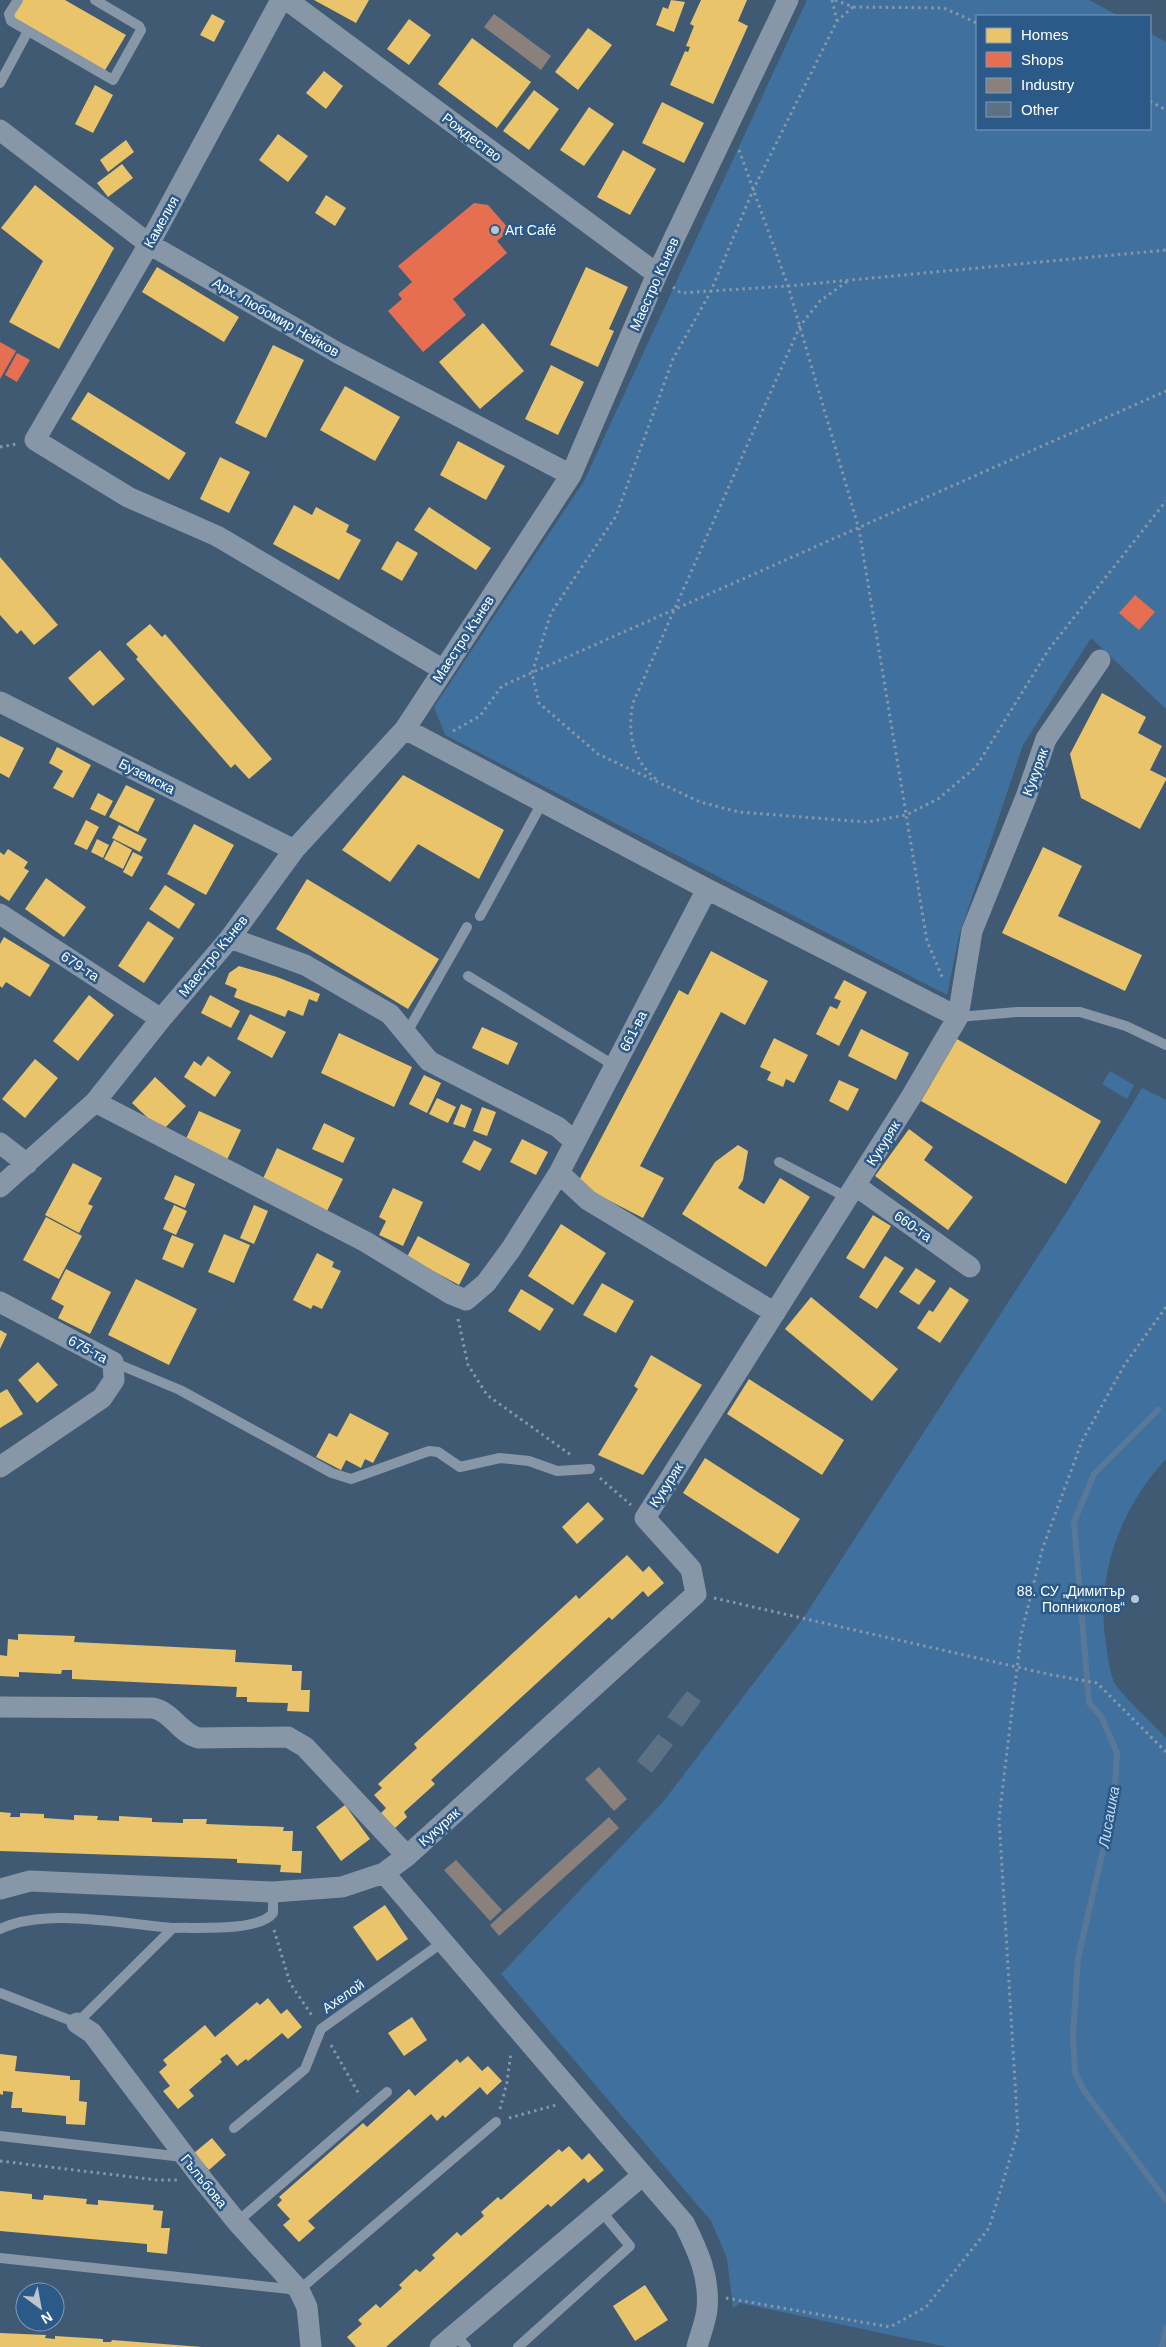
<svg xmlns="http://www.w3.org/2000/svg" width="1166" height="2347" font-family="Arial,sans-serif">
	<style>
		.green { fill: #40709d }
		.homes { fill: #e9c46a }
		.shops { fill: #e76f51 }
		.industry { fill: #8a817c }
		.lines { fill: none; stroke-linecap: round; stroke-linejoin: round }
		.stream { stroke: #597796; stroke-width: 6 }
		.building { fill: #5d7185 }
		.path { stroke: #8797a8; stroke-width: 3; stroke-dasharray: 2.5 4; stroke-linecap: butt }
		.lane { stroke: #8797a8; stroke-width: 10 }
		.street { stroke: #8797a8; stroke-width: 21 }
		.poi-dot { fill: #bcc5ce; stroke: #2b5a88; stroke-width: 2 }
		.labels { text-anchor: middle; stroke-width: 5; stroke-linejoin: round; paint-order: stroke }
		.street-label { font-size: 14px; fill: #fff; stroke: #2b5a88 }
		.poi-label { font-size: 14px; fill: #fff; stroke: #2b5a88; text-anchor: start }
		.water-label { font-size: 15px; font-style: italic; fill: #c4dbef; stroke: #2b5a88 }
	</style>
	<rect width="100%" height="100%" fill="#405a73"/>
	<path class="green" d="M807,0h282l30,16h-142v113h173v-96l16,9v667l-75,-71 -68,107 -64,191 -12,59 -502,-260 -11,-28 150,-226z
		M1110,1071l24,14 -7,14 -25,-15z
		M1142,1088l24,12v359c-46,49 -71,118 -60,185 2,13 3,26 8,38 5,10 42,45 52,56v609h-219l-207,-44 -7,5 -6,-50 -16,-37 -210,-247 162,-172 141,-185 264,-407z"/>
	<path class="homes" d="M21,0h44l61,35 -22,37 -94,-54z
		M314,0h55l-13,23z
		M671,0l14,2 -11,30 -18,-7 7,-18 5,2z
		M701,0h46l-9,21 10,5 -35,78 -43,-19 15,-34 3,1 2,-5 -4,-1 8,-20 -4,-2z
		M212,14l13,7 -11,21 -14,-7z
		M409,19l22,16 -22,30 -22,-16z
		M588,28l24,17 -34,45 -23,-18z
		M472,38l59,44 -34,46 -59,-44z
		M324,71l19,15 -17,23 -20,-16z
		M95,85l18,10 -20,38 -18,-9z
		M534,90l25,19 -30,41 -26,-19z
		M662,102l42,21 -20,40 -42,-20z
		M589,107l25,17 -30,42 -24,-16z
		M278,134l30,22 -20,26 -29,-22z
		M126,140l8,12 -26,20 -8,-12z
		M623,150l33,19 -26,46 -33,-18z
		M122,164l11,14 -25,19 -11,-14z
		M35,185l79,63 -55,101 -50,-27 34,-61 -42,-33z
		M326,195l20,13 -11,18 -20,-13z
		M157,267l82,50 -15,25 -82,-50z
		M586,267l42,20 -19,42 5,2 -16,36 -48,-22z
		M483,323l41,48 -44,38 -41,-47z
		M273,345l31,15 -38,78 -31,-15z
		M551,365l33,17 -26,53 -33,-16z
		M345,386l55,31 -25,44 -55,-31z
		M88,392l98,61 -17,27 -98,-61z
		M458,441l47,25 -19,34 -46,-25z
		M220,457l30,15 -21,41 -29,-14z
		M294,505l18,10 4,-8 33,18 -3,7 15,8 -22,40 -66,-36z
		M429,507l62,41 -15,22 -62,-40z
		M397,541l21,12 -16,28 -21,-12z
		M0,557l58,68 -24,20 -13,-15 -4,4 -17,-19z
		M150,624l12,13 3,-3 107,125 -23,20 -14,-15 -4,4 -95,-109 2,-2 -12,-13z
		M100,650l25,29 -32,27 -25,-28z
		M1102,693l44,24 -8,16 24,13 -12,24 16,8v2l-26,49 -59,-31 -11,-44z
		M0,736l24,12 -15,30 -9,-5z
		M57,747l34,18 -18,33 -20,-10 10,-17 -14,-8z
		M403,775l101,55 -25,49 -61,-35 -28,38 -48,-32z
		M126,785l29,14 -17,33 -29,-15z
		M98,793l15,8 -8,15 -15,-7z
		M86,820l13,7 -12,23 -13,-6z
		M194,824l40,21 -28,50 -39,-21z
		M119,825l28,14 -7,13 -28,-14z
		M97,839l12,6 -6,13 -12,-6z
		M114,840l18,10 -9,19 -19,-10z
		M1043,847l39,19 -24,50 84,39 -17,36 -123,-58z
		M8,849l20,13 -4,6 5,3 -20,30 -9,-6v-43l4,3z
		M133,852l10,5 -11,20 -9,-5z
		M46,878l40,29 -22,30 -39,-28z
		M307,879l132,80 -31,50 -132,-80z
		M165,885l30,19 -16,25 -30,-20z
		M148,921l26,17 -30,45 -26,-17z
		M4,937l46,28 -20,32 -24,-15 -4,6 -2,-2v-42z
		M711,951l57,30 -23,44 -24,-13 -81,154 24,12 -21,40 -66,-34 102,-194 9,5z
		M239,966l38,11 43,17 -3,8 -8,-3 -6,17 -15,-6 -3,7 -51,-20 3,-8 -12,-5 4,-11z
		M844,980l23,12 -28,54 -23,-12 14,-28 7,3 4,-8 -7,-3z
		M89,995l25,20 -36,46 -25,-20z
		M210,995l30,16 -9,17 -30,-15z
		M250,1014l36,18 -14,26 -35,-19z
		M482,1027l36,16 -10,22 -36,-17z
		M861,1029l48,24 -13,27 -48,-24z
		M339,1033l73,34 -18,40 -73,-34z
		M774,1038l34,17 -14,28 -8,-4 -3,8 -16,-7 4,-8 -11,-5z
		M957,1039l144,82 -35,63 -145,-83z
		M208,1056l23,16 -16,25 -31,-20 10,-16 7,5z
		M35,1059l23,19 -33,40 -23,-19z
		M424,1075l17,8 -14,30 -18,-9z
		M155,1077l31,29 -24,25 -30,-28z
		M839,1080l20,9 -11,22 -19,-10z
		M437,1098l19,9 -8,16 -19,-9z
		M461,1104l11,5 -7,19 -12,-4z
		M482,1107l14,5 -9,24 -14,-5z
		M199,1111l42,19 -16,34 -42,-19z
		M324,1123l31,15 -12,25 -31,-14z
		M909,1129l24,18 -9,13 49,37 -25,33 -73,-54z
		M522,1139l26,13 -12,23 -26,-13z
		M474,1140l18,9 -12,22 -18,-9z
		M738,1145l10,6 -5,29 -5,8 26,16 16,-26 30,19 -44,70 -84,-53 33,-52z
		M277,1148l66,31 -17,34 -65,-30z
		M73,1163l29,15 -14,26 5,2 -14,27 -34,-18z
		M175,1175l20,9 -10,24 -21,-9z
		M393,1188l30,14 -20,44 -24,-11 7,-14 -7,-4z
		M174,1205l13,6 -11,24 -13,-6z
		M254,1205l14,6 -14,33 -14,-6z
		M873,1215l18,11 -27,43 -18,-11z
		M46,1217l36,19 -23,43 -36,-19z
		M561,1224l45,29 -33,52 -45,-29z
		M224,1234l26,11 -16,38 -26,-11z
		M172,1235l22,9 -11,24 -21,-9z
		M418,1236l52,28 -11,21 -52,-28z
		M317,1253l17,9 -2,5 9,4 -19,38 -9,-4 -2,4 -18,-9z
		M885,1256l19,12 -27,41 -18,-12z
		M916,1268l20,13 -17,24 -20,-13z
		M66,1269l45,23 -21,42 -32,-16 6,-12 -13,-7z
		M136,1279l61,30 -28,56 -61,-30z
		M602,1283l32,18 -18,32 -33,-18z
		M950,1287l19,13 -29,43 -23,-15 12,-18 4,2z
		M521,1289l33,20 -14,22 -32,-20z
		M811,1297l87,72 -26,32 -87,-72z
		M0,1330l7,4 -7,15z
		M651,1355l51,30 -59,90 -45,-20 40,-66 -4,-3z
		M38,1362l20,23 -21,18 -19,-23z
		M749,1379l95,61 -22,35 -95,-61z
		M7,1389l16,25 -23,14v-35z
		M350,1413l39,20 -16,30 -8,-4 -4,9 -15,-8 -5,10 -25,-13 13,-24 8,4z
		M705,1458l95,61 -22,35 -95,-61z
		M588,1502l16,17 -27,25 -15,-17z
		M627,1555l16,17 6,-6 15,17 -16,14 -5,-6 -31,29 -3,-3 -178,163 4,4 -31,28 3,5 -12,11 -14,-15 5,-5 -12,-13 8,-7 -4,-4 39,-36 -3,-4 162,-149 3,4z
		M18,1634l57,2 -1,6 162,8 -1,12 57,3v6h10l-1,19h9l-1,22 -22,-1 1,-8 -41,-1v-5h-11l1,-10 -165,-8v-9h-10l-1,4 -42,-2v5l-19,-1v-21l7,1 1,-17 10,1z
		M345,1805l25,34 -29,22 -25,-34z
		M0,1812l11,1 -1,4h10v-4l24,1v4l30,2v-5l24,1 -1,4 22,1v-5l33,2v4l31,1v-4h24l-1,5 78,3 -1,4h10l-1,20h10l-1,22 -21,-1 1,-7 -44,-2v-4l-237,-8z
		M385,1905l23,34 -31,22 -24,-34z
		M268,1998l13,16 6,-5 15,18 -14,12 -6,-6 -34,28 -2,-2 -9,7 -10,-12 -7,5 2,3 -33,28 5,6 -16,13 -15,-18 7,-5 -11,-14 8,-7 -4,-5 42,-35 10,12 42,-35 3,3z
		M412,2017l15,23 -23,16 -16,-23z
		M0,2054l17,2 -2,15 55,5v4h10l-1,21 8,1 -2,23 -19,-1v-8l-44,-4v-4h-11l2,-16 -10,-1v4l-3,-1z
		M468,2056l14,15 6,-5 14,15 -15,14 -7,-8 -35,31 -2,-3 -6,6 -6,-7 -123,107 7,7 -16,14 -16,-17 7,-6 -13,-14 5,-5 -3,-3 84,-74 4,4 42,-38 6,7 42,-37 3,4z
		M212,2138l14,17 -17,15 -15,-17z
		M569,2146l13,14 7,-7 15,17 -16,13 -4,-5 -33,29 -3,-3 -162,143h-30l-9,-10 15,-13 -4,-4 18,-16 4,4 22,-20 -3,-3 17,-16 4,3 15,-14 -3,-3 25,-23 4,4 23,-20 -3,-4 17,-15 3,3 58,-51 3,3z
		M0,2191l32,3v5l11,1 1,-5 43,4 -1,5 12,1v-5l56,5 -1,5 10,1 -2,17h9l-3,26 -20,-2v-8l-147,-13z
		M645,2285l23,35 -33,21 -22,-35z
		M0,2333l46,2 -1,3 10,1v-3l48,3v3h8l1,-2 90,7h-202z"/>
	<path class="shops" d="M474,203l14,2 22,25 -13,11 10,12 -54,46 13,16 -43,37 -35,-41 14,-12 -4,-5 14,-12 -14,-16z
		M0,342l16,9 -16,28z
		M17,353l13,7 -13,22 -12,-7z
		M1135,595l20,17 -16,18 -20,-17z"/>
	<path class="industry" d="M494,14l57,42 -10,14 -57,-43z
		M599,1767l28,32 -13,12 -29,-32z
		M609,1817l10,11 -120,108 -9,-11z
		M456,1860l46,50 -12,11 -46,-51z"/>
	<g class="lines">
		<path class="stream" d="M1158,1410l-64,64 -20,48 15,181 12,13 16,37 -3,50 -36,155 -5,78 2,37 10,19 81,108
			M1162,2347l4,-19"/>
	</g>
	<path class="building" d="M687,1691l14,10 -19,26 -15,-10z
		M658,1734l15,11 -21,28 -15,-12z"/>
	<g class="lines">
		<path class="path" d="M832,0l5,21
			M835,0l18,7 91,1 33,15
			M853,7l-16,14 -84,169 -42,101 -38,68 -57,157 -65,97 -19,60 7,30 59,51 102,48 39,10 128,10 39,-7 32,-16 38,-32 73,-118 117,-148
			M1150,101l16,9
			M739,150l49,136 71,243 68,412 16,38
			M673,287l8,6 107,-7 378,-36
			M0,447l17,-3
			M453,731l27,-15 22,-30 664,-295
			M656,779c-24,-19 -29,-48 -23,-76l167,-377 20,-25 29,-21
			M458,1319l10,46 19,30 84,60
			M600,1478l31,27
			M714,1598l338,77 45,8 69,69
			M274,1930l16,53 23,34
			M331,2045l29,51
			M500,2109l7,-27 4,-30
			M509,2118l47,-13
			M0,2161l157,19h21
			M726,2298l164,29 36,-20 63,-79 29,-96 -19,-314 22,-183 21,-85 40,-109 43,-77 41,-57"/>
		<path class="lane" d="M18,0l-9,14 2,7 102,59 28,-50 -2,-4 -44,-26
			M0,83l28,-52
			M480,916l63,-115
			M468,976l147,90
			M958,1017l59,-5h63l46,14 40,19
			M406,1034l61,-107
			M779,1162l69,36
			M113,1362l67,28 152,83 19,6 78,-28 9,1 22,15 40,-9 29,3 28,10 33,-2
			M0,1929c45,-22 123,-5 173,-1
			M0,1993l77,30 96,-95c23,-1 86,4 100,-15v-21
			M234,2128l71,-59 16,-40 122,-87
			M0,2136l183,21
			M237,2222l150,-130
			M0,2258l299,32 197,-168
			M455,2335l11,12
			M518,2347l112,-101 -29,-35"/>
		<path class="street" d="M281,0l-132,244 -114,196 93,57 89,39 225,133
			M287,0l370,274
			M0,130l149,114 189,109 233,122
			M0,702l294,148
			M405,729l302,160 251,128
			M0,914l161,105
			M230,938l75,27 85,49 39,47 129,66 17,15
			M95,1102l271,140 85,52 15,6 20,-17 25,-34 48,-76 148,-284
			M0,1143l27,21
			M559,1173l29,27 187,113
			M856,1186l114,81
			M0,1187l95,-85 66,-83 69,-81 64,-88 111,-121 166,-254 86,-201 131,-274
			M0,1302l113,60 1,18 -12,18 -102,69
			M0,1707l153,1c19,4 27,25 45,30l90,-1 17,10 102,109
			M384,1873l300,350c14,28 26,54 23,86 -1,12 -7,26 -10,38
			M0,1889l30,-8 243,11 69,-5 42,-14 23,-17 289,-262 -5,-25 -46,-51 266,-421 47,-80 14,-86 54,-134 20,-58 54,-79
			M77,2023l15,10 111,147 34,42 62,68 8,17 4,40
			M440,2347l203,-172"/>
	</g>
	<g class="poi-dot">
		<circle cx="495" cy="230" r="5"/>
		<circle cx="1135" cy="1599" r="5"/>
	</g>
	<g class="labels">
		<g class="street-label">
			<text transform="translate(472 137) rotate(37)" y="5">Рождество</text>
			<text transform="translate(161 222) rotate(-61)" y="5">Камелия</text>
			<text transform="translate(654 284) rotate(-66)" y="5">Маестро Кънев</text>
			<text transform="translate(276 317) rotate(30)" y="5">Арх. Любомир Нейков</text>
			<text transform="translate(463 639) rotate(-57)" y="5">Маестро Кънев</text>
			<text transform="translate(1035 772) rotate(-70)" y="5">Кукуряк</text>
			<text transform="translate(147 776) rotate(27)" y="5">Буземска</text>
			<text transform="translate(213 956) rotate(-51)" y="5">Маестро Кънев</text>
			<text transform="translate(80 966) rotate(33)" y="5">679-та</text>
			<text transform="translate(633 1031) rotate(-63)" y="5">661-ва</text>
			<text transform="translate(883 1143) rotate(-58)" y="5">Кукуряк</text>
			<text transform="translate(913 1226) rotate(35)" y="5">660-та</text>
			<text transform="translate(88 1349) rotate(28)" y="5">675-та</text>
			<text transform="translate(666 1485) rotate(-57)" y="5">Кукуряк</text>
			<text transform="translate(439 1827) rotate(-42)" y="5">Кукуряк</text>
			<text transform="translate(343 1996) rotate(-35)" y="5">Ахелой</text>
			<text transform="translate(204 2181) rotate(51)" y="5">Гълъбова</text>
		</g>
		<g class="poi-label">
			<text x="505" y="235">Art Café</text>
			<text x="1125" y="1596" text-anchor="end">88. СУ „Димитър<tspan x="1125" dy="16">Попниколов“</tspan></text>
		</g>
		<g class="water-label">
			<text transform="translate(1109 1817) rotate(-80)" y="5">Лисашка</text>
		</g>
	</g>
	<rect x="976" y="15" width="175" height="115" fill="#2b5a88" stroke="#809cb8"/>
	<rect x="986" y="28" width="25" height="15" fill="#e9c46a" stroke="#809cb8"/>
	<text x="1021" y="40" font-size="15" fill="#ffffff">Homes</text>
	<rect x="986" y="52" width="25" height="15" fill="#e76f51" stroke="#809cb8"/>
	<text x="1021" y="65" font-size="15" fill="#ffffff">Shops</text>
	<rect x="986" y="78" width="25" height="15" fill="#8a817c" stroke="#809cb8"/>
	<text x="1021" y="90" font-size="15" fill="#ffffff">Industry</text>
	<rect x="986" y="102" width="25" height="15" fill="#5d7185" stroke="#809cb8"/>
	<text x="1021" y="115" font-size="15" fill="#ffffff">Other</text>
	<g transform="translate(40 2307) rotate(148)"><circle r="24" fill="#2b5a88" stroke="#809cb8"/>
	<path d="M0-4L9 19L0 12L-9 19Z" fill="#bcc5ce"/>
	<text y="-8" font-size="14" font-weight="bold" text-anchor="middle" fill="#ffffff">N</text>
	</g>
</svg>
